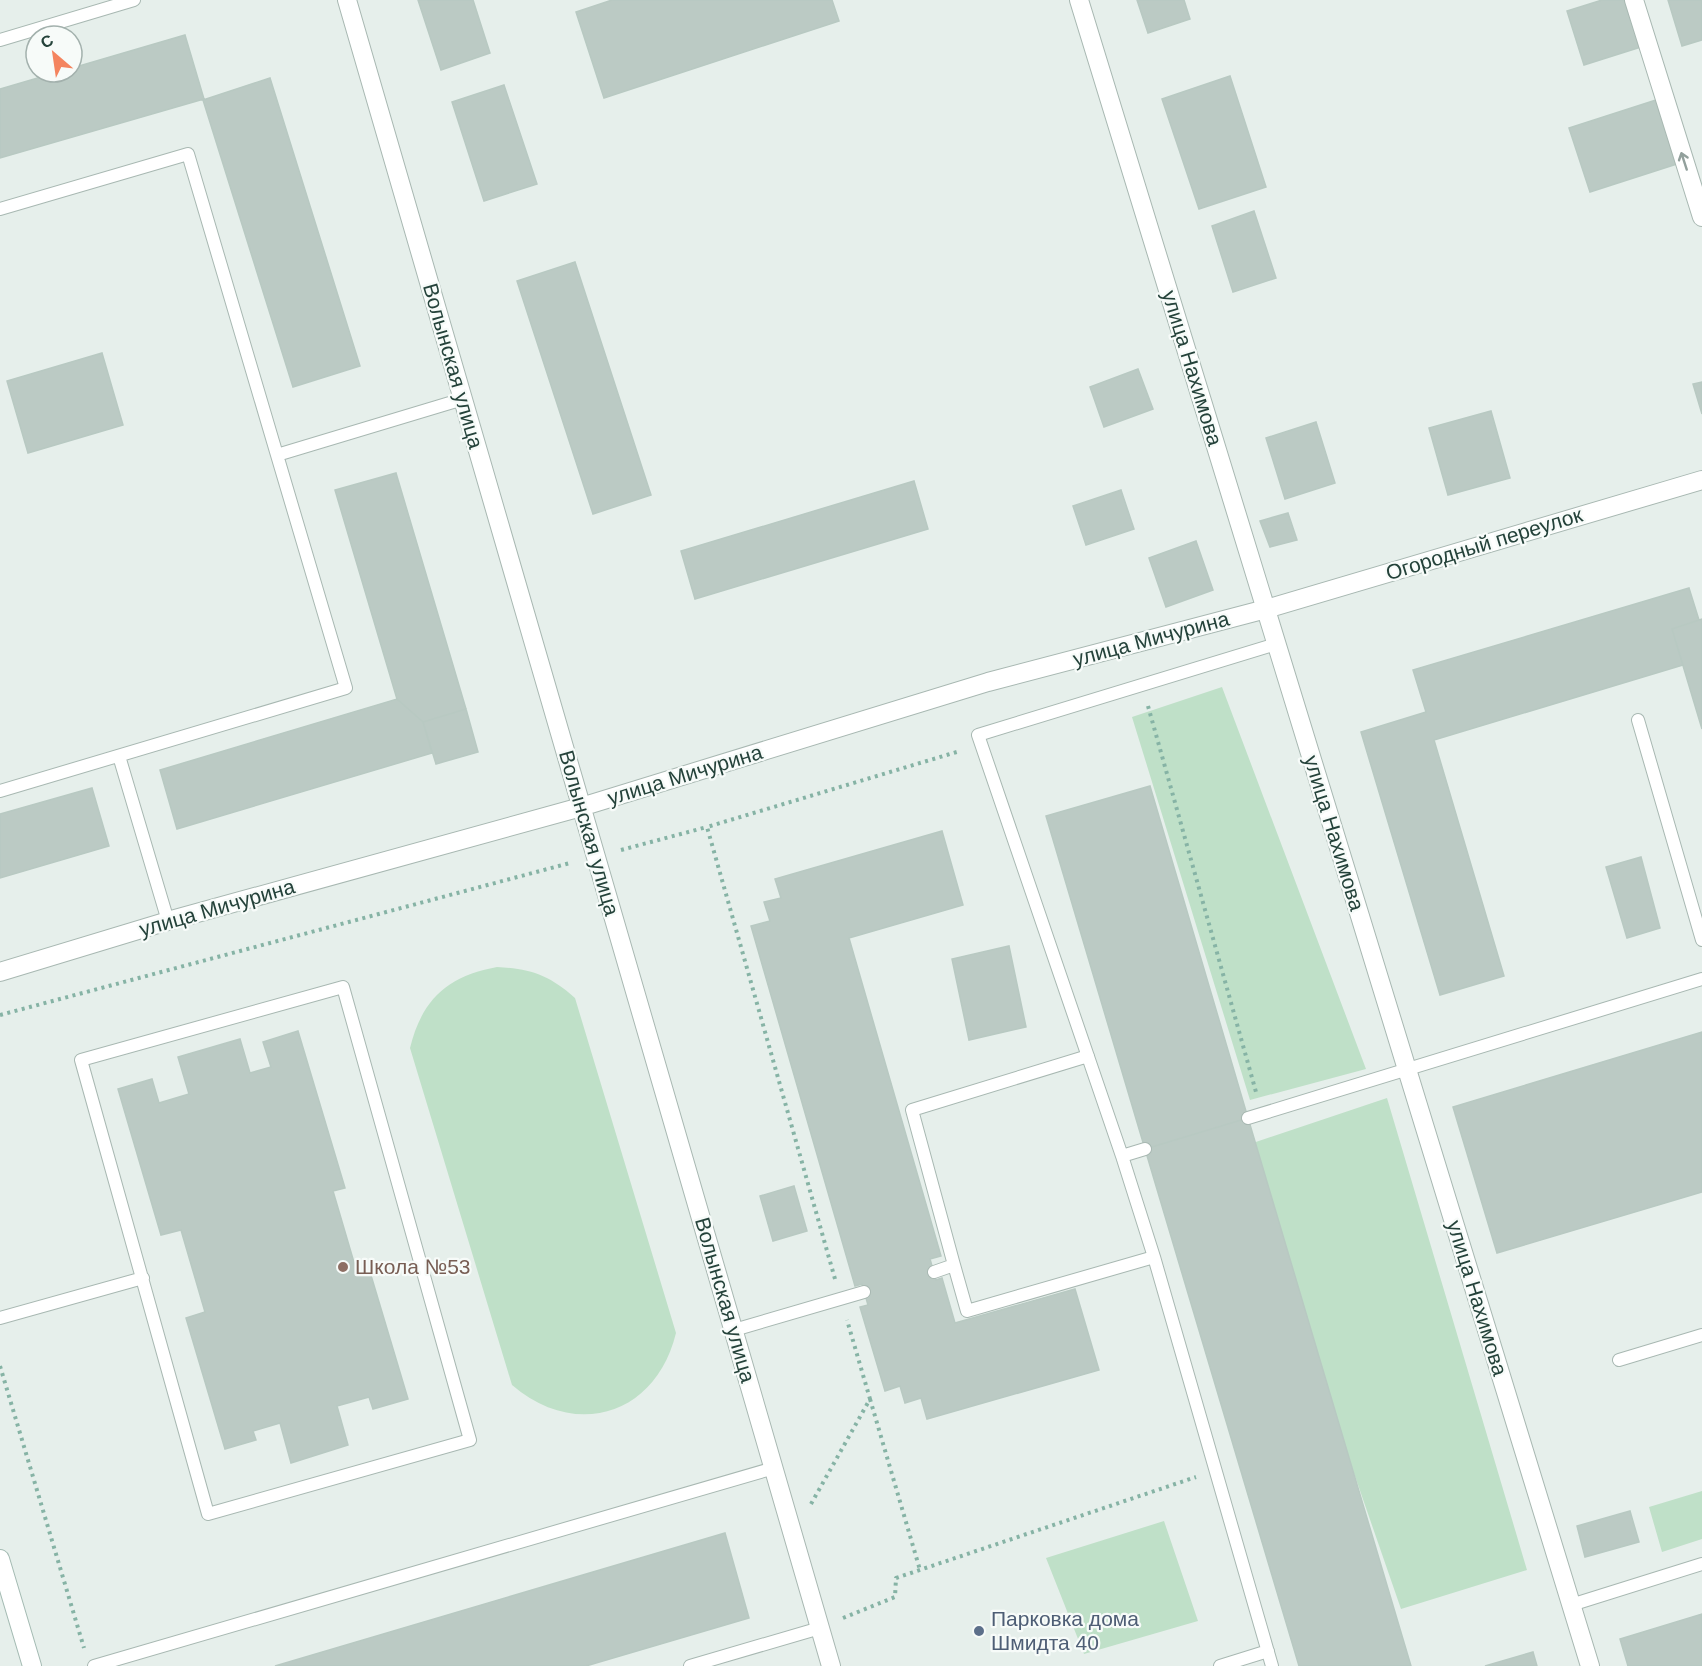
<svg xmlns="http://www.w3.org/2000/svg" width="1702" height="1666" font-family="Arial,sans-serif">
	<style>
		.green { fill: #bfe0c8 }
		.building { fill: #bbcac4; stroke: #b8c9c2; stroke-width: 1.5 }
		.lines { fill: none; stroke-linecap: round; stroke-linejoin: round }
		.lane-casing { stroke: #a8b8b2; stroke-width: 14 }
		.street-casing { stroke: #a8b8b2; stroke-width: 20 }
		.secondary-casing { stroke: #a4bbb3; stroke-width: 20 }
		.path { stroke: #86b3a5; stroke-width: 4; stroke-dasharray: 3 4.5; stroke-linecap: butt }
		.lane { stroke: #fff; stroke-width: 12 }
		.street { stroke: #fff; stroke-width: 18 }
		.secondary { stroke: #fff; stroke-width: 18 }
		.oneway { stroke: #92a09c }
		.education-dot { fill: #8d6e63; stroke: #f7fbf9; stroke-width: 2 }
		.service-dot { fill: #5c6f8a; stroke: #f7fbf9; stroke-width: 2 }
		.labels { text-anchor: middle; stroke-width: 4.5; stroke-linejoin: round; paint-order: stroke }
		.street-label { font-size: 21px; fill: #24423a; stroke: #f7fbf9 }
		.education-label { font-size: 21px; fill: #785e54; stroke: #f7fbf9; text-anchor: start }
		.service-label { font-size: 21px; fill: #4e5e75; stroke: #f7fbf9; text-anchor: start }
	</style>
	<rect width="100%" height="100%" fill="#e6efeb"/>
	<path class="green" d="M1222,687l144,382 -116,31 -118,-383z
		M497,967c34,2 52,8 78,31l101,335c-20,82 -100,107 -164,52l-102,-337c12,-49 38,-72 87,-81z
		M1387,1098l140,472 -126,39 -160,-462z
		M1702,1491v48l-40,13 -13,-45z
		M1164,1521l34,100 -114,33 -38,-96z"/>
	<path class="building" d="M418,0h55l17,53 -49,17z
		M612,0h220l7,21 -235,77 -28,-86z
		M1137,0h47l6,19 -42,14z
		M1602,0h24l15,47 -57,18 -17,-54z
		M1668,0h34v40l-20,6z
		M185,35l19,64 -204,59v-69l58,-17h14v-4z
		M1230,76l36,111 -67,22 -37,-110z
		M270,78l90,288 -67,21 -90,-287z
		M504,85l33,99 -53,17 -32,-99z
		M1656,100l21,64 -87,28 -21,-64z
		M1254,211l22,67 -43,14 -21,-66z
		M575,262l76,233 -58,19 -76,-233z
		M102,353l21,72 -95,28 -21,-72z
		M1138,369l15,40 -49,18 -14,-40z
		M1702,382v32l-9,-30z
		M1491,411l19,67 -62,17 -19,-67z
		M1316,422l19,61 -50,16 -19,-61z
		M396,473l70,236 -43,13 -26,-23 -62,-209z
		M914,481l14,48 -233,70 -14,-48z
		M1121,490l13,39 -48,16 -13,-39z
		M1288,513l9,27 -27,7 -10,-26z
		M1196,541l17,49 -47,17 -17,-49z
		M1689,588l10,32 -27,9 11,36 -249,75 70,236 -64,19 -79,-263 65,-20 -13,-42z
		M1702,619v110l-30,-100z
		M397,699l26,23 9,31 -255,76 -17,-59z
		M466,709l12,43 -42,12 -13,-42z
		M1150,786l98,332 -103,31 -99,-333z
		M92,788l17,58 -109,32v-64z
		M942,831l21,74 -114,33 92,318 -11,3 6,21 6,-2 13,45 120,-34 24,81 -172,49 -6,-21 -16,5 -5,-17 -15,5 -25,-84 8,-2 -6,-21 -7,2 -104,-360 19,-5 -6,-19 17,-4 -6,-19z
		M1641,857l19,71 -33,10 -21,-71z
		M1009,946l17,81 -57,13 -17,-81z
		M298,1031l47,157 -12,3 25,85 12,-4 38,127 -35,10 -4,-12 -32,9 11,39 -57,18 -11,-40 -27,8 3,9 -31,9 -39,-131 19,-6 -24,-82 -20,5 -43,-146 34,-10 7,24 30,-9 -11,-37 62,-18 10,34 21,-6 -8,-25z
		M1702,1032v160l-205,61 -44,-146z
		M1248,1118l163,548h-112l-154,-517z
		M794,1186l13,45 -34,10 -13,-45z
		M1630,1511l9,31 -54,15 -8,-31z
		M725,1533l24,85 -163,48h-311z
		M1702,1614v52h-74l-8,-27z
		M1533,1652l4,14h-52z"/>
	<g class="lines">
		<g class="lane-casing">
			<path id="lane" d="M0,40l134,-40
				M0,209l188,-55 89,301
				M1638,720l64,220
				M119,756l49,165
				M0,791l346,-103 -69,-233 186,-56
				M343,987l127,453 -262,74 -127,-454z
				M1248,1118l454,-139
				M1122,1156l23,-7
				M954,1265l13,46 187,-54
				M934,1272l20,-7 -42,-155 176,-54
				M0,1318l143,-40
				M734,1330l130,-38
				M1619,1360l83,-25
				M1571,1605l131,-41
				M94,1666l680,-198
				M690,1666l130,-38
				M1220,1666l48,-15
				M1272,1666l-118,-409 -32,-101 -144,-421 298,-91"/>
		</g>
		<g class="street-casing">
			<path id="street" d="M347,0l484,1666
				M1079,0l511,1666
				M1634,0l68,217
				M0,972l168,-51 413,-114 407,-125 278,-73 436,-129"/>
		</g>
		<g class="secondary-casing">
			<path id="secondary" d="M0,1559l32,107"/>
		</g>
		<path class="path" d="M1148,706l108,386
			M621,850l86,-23
			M0,1015l570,-152
			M835,1279l-128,-452 253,-76
			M0,1366l84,282
			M870,1399l50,171
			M811,1504l59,-105 -23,-79
			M843,1618l52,-21 1,-19 300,-101"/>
		<use href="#lane" class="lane"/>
		<use href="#street" class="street"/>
		<use href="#secondary" class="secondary"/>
	</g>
	<defs><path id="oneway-shaft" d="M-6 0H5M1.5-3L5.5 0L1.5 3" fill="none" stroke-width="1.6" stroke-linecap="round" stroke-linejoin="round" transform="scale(1.5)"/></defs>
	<use class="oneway" href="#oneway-shaft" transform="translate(1684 161) rotate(-108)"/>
	<circle class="education-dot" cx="343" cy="1267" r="6"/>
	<circle class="service-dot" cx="979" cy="1631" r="6"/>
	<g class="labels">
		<g class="street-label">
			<text transform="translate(453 366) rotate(74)" y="7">Волынская улица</text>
			<text transform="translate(1192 368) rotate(73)" y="7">улица Нахимова</text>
			<text transform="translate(1484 544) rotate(-17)" y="7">Огородный переулок</text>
			<text transform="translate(1151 639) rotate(-15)" y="7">улица Мичурина</text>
			<text transform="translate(685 775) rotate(-17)" y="7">улица Мичурина</text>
			<text transform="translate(589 833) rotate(74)" y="7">Волынская улица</text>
			<text transform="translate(1334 833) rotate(73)" y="7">улица Нахимова</text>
			<text transform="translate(217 908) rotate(-16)" y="7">улица Мичурина</text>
			<text transform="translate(1477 1298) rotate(73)" y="7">улица Нахимова</text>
			<text transform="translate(725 1300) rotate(74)" y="7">Волынская улица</text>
		</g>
		<g class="education-label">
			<text x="355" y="1274">Школа №53</text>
		</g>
		<g class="service-label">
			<text x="991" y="1626">Парковка дома<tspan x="991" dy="24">Шмидта 40</tspan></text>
		</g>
	</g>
	<g transform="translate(54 54) rotate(331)"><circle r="28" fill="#f7fbf9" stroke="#a3b1ad" stroke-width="1.5"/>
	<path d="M0-4.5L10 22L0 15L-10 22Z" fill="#f4845f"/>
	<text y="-9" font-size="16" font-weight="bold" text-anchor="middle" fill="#24423a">С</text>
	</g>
</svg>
